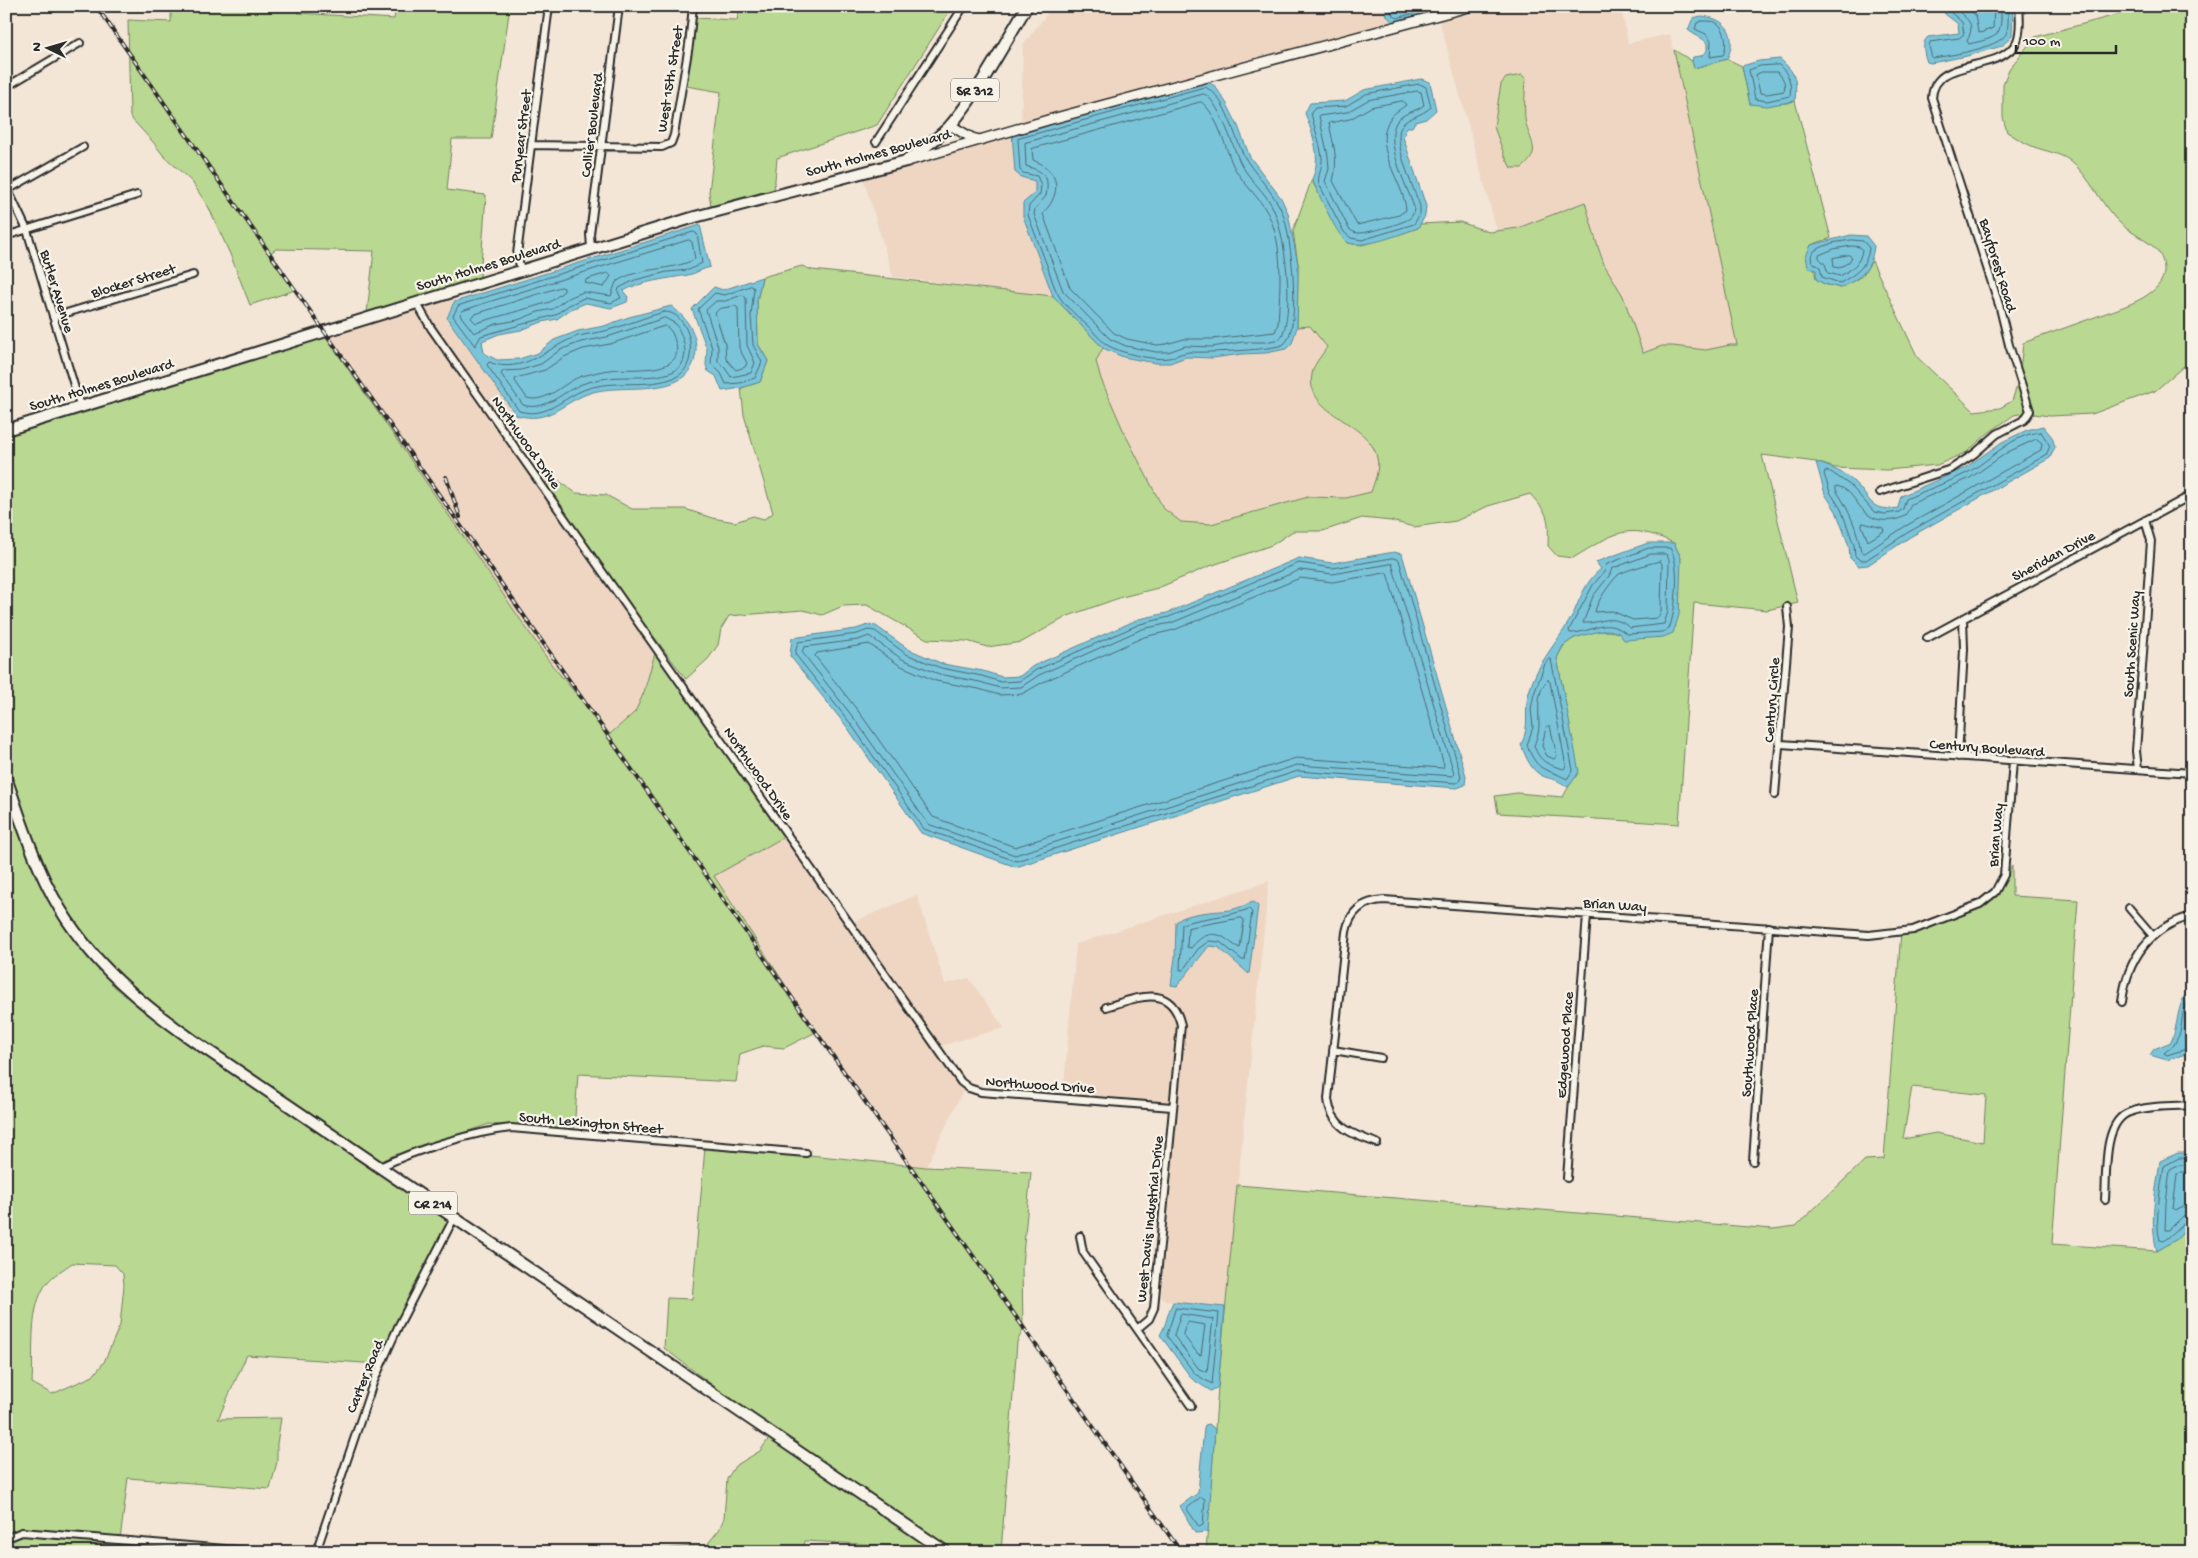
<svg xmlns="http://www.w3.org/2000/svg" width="2198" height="1558" font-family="'Gochi Hand',sans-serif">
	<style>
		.built { fill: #eed6c3; fill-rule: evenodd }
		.green { fill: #b9d891; stroke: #72825e; fill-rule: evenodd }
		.water { fill: #7ac4da; stroke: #5a8794 }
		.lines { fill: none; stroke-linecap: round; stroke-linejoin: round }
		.shore { stroke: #4b6871; stroke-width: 1 }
		.street-casing { stroke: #2b2b2b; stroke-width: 10 }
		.secondary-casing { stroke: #2b2b2b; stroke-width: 12 }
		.primary-casing { stroke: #2b2b2b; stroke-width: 14 }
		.street { stroke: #f7f3e8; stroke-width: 6 }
		.secondary { stroke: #f7f3e8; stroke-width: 9 }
		.primary { stroke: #f7f3e8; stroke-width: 10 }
		.rail-casing { stroke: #2b2b2b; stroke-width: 4 }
		.rail { stroke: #f7f3e8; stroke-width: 2; stroke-dasharray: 5.5; stroke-linecap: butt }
		.labels { text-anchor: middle; stroke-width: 4.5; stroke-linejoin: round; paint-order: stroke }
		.shield { fill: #f7f3e8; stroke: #686764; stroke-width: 1 }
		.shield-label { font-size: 14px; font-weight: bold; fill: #2b2b2b }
		.street-label { font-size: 15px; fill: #2b2b2b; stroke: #f7f3e8 }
	</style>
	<rect width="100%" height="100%" fill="#f3e6d7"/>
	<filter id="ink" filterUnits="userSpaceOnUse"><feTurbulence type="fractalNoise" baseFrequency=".02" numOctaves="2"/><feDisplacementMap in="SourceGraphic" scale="10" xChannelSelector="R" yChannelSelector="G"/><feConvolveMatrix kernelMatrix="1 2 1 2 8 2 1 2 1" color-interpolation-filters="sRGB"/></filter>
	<g filter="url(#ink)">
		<path class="built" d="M1053,6h332l2,10 7,8 -373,100 2,-79z
			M1485,6h136l7,37 42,-9 68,311h-8l-24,5 -33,-4h-11l-19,8 -46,-110 -12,-42 -67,26 -21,3 -58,-212zM1525,91l-1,11 2,19 8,22 -3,17 -9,8 -28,-41 3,-15z
			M1012,133l9,44 14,3v13l-12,10v13l30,80 -160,-19 -31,-103z
			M446,296l8,6 -7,16 69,97 3,1 -14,11 -70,-100 -14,-23z
			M414,306l14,24 227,323 -11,39 -9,20 -25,22 -59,-70 -227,-330z
			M1310,326l17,21 -14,23 25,47 14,8 18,18 8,15 -1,14 -6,20 -25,6 -39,-1 -96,27 -30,-2 -18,-14 -39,-76 -23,-53 -5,-18 7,-13 20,9 32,6h15l16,-6 27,1 29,-4 24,-1 20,-4 6,-6 5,-16z
			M784,837l149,213 25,34 6,5 -38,78 -15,-2 -95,-133 -103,-156z
			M1269,881l-44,426 -60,-6 -4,-4 24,-271 -3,-11 -8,-14 -12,-7 -14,-2 -47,13 3,6 44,-12 11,1 10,6 6,10 2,9 -8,78 -106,-8 13,-151zM1253,902l5,4 -9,67 -31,-26 -9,-1 -32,40 -6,-1 4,-27 1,-36 3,-3 26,-6 27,-4z
			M917,895l28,89 24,-6 35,50 -64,18 -87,-124z"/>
		<path class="green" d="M171,6h128l-1,7 96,6 2,-13h114l-19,133h-39l-5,51 39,5 -6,83 -113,35 7,-62 -98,-2 -7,5 26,36 -45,15 -20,-51 -21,-46 -17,-26 -29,-27 -10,-13 -23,-25 -2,-97 43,2z
			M740,6h213l-76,119 -100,33 -3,33 -63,17 -2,-16 12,-100 -35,-6 9,-68 42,2z
			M2149,6l43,3v350l-37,32 -63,23 -42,2 -25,-3 -11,2 -27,19 -20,18 -30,13 -50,5 -52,-2 -19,-6 -54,-7 36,148 -31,7 -73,-7 -15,221 -181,-11 -3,-17 22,-3 46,4c4,-9 10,-16 15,-25l-21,-114c2,-4 4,-8 6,-11 11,-14 41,-19 56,-14l62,-75 -7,-15c-48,-22 -59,-10 -101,15l-16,-2 -9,-10c1,-29 1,-31 -18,-52l-42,12 -32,15 -42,6 -23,-6 -29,-3 -39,13h-30l-21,14 -62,21 -52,22 -36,9 -54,19 -46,26 -35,5 -20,-6 -40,-2 -60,-34 -24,1 -21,9 -19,-5 -74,6 -8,13 -3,16 -10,14 -22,20 -47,-62 -94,-134 10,-5 21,15 30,2 26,14h53l27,9 23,4 18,-6 11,3 9,-6 -29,-98 -3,-27 19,-6 8,-21 -10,-17 -1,-43 5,-24 40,-11 10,4 241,26 50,52 -7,13 5,18 23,53 39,76 18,14 30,2 97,-27 38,1 25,-6c3,-10 9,-22 6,-34 -7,-38 -77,-43 -64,-88 2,-7 10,-16 14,-23l-17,-21 -13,1 1,-63 -5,-33 19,-52 3,8 33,56 14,2 56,-17 2,-4 40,-2 29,10 29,-4 67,-26 12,42 7,20 19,32 20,57 19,-7h11l33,4 24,-5h7l-63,-295 18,11 2,7 33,-9 15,7 8,38 37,-1 8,-2 36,137 -20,7 5,34 8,5 17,4 21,-12 10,-15 46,97 56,53 26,-3 12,-7 7,-22 4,-36c24,-9 48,-17 72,-26 26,-10 87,-24 64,-64 -6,-10 -28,-20 -37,-28 -20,-17 -32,-50 -53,-65 -10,-7 -24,-9 -35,-13 -10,-4 -19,-10 -27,-15l-4,-14v-34l6,-15 26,-32z
			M1522,75l4,4c-1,13 -2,26 -1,40 3,21 19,31 -3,49h-11l-7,-14 -10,-27 7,-43 5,-6z
			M324,334l227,330 59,70 25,-22 9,-20 11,-39 129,184 -70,39 102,156 -32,16 -21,-2 -23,8 -4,28 -158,-8 -4,57 -85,-7 -94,32 -15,7 -183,-125 -65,-49 -44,-46 -30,-45 -19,-41 -33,-90v-334z
			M6,789l26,70 63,105 31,29 323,225 -41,91 -30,55 -131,-9 -29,64 63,-1 -4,26v18l-7,27 -142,-11 -8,62 77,6 -1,6h-190zM72,1263l43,2 8,9 1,11 -4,40 -16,37 -11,14 -41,18 -20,-11c2,-29 -4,-76 15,-100 6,-8 17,-14 25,-20z
			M2012,866v30l66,4 -26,344 105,7 20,-12 15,-16v329h-986l12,-165 19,-202 536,44 23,-3 69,-66 19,-1 17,-228 90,-32zM1912,1087l74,8 -3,47 -47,-9 -33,6z
			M705,1147l104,10 1,-2 116,12 105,5 -9,93 1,65 -6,12 -16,210h-49l-202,-138 -86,-66 3,-50 25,1z
			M770,1437l164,111 -129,-7 -2,11h-166l54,-6 14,1 14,-17 5,-12 3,-39 8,-13 25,-15z"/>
		<path class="water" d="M1385,6h74l-65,18 -7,-8z
			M1942,6h71l-1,29 -10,11 -35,10 -36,7 -4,-1c-3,-8 -6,-20 1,-25l31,-4 -1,-9 -13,-10z
			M1701,16c26,2 37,19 26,43l-33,9 -2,-7 1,-4 8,-1 6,-5v-8c-5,-6 -12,-7 -19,-13l5,-12z
			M1780,59c16,14 17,21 15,42l-28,5 -17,-2 -8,-38 17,-5z
			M1421,79l9,3 6,28 -10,9 -11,3 -3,5h-5l-4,10 23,69 -1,10 -7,12c-15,5 -54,21 -69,15 -11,-4 -28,-45 -34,-57l-3,-7c10,-21 1,-44 -7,-66l5,-10 35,-2 19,-11z
			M1206,81l9,5 12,18 11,22 12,31 31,41 7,15 10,51v17l-1,46 -5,16 -6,6 -20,4 -24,1 -29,4 -27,-1 -16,6h-15l-32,-6 -20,-9 -50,-52 -30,-80v-13l12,-10v-12l-14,-4 -6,-5 -3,-39z
			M700,225l10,42c-8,2 -16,7 -22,8 -22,4 -45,6 -65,16l5,6 -1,5 -16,6 -25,-5 -15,6 -14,10 -15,3 -21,8 -22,4 -17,7 2,12 13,7 22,-1 19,-6 16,-13 24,-9 26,-5 25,-9 42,-11c14,10 26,26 25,45 -5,53 -74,29 -109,43 -28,11 -38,30 -71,21l-69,-97 7,-16z
			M1851,235l15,1 8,10c-3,25 -12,30 -33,42l-17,-4 -8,-5v-9l-8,-3 -2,-11 5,-11z
			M762,277l-5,24 1,43 10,17 -8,21 -19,6 -19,3 -6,-15 -8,-5 -2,-6 1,-16 -15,-40 22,-22 9,3z
			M2043,426l9,11 3,10 -5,11 -140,79 -42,28 -10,1 -8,-8 -1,-12 -13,-35 -11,-17 -9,-32c14,5 28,10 38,20 18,17 15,30 44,26l3,-12 64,-28 37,-26 25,-12z
			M1648,543h26l7,15 -2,57 -6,18 -10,4 -39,3 -5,-7 -10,-3 -13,2 -22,6 -11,8 -6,12 22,114 -9,13 -3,2c-8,-7 -12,-7 -22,-10 -14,-5 -19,-20 -24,-32 10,-21 2,-33 8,-53 9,-31 27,-47 42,-74 9,-17 13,-36 30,-49l-5,-7z
			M1394,552l8,2 64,222 -1,9 -8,3 -158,-12 -283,91 -95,-34 -74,-106 -57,-71 2,-18 64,-9 12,-4 8,1 32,23 35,15 40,7 19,6 18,-1 13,-10 106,-47 28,-6 132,-55 33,5z
			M1253,902l5,4 -9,68 -31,-27 -9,-1 -32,40 -6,-1 4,-27 1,-36c11,-10 39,-10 54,-12 8,-2 16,-5 23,-8z
			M2192,987v65l-25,8 -17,-5 4,-6 17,-7c8,-17 5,-42 21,-55z
			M2178,1153h14v70l-15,16 -20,12c-8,-30 -1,-60 3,-90z
			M1173,1302l52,5 -7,80 -7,4 -19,-12 -32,-44c7,-11 7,-22 13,-33z
			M1209,1424l6,5 -7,103 -13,1 -15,-27 18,-13 6,-65 1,-3z"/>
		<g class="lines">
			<path class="shore" d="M1390,6l2,8 5,4 42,-12
				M1948,6l2,6 12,10 2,12 -5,4 -29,4 -1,4 3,12c16,-2 67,-10 74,-24 3,-7 2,-20 2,-28
				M1954,6c9,13 24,14 13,35l2,3c30,-7 33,-7 32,-38
				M1965,6l10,9 3,17 2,1 13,-5 1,-22
				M1702,21c4,0 9,0 13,1 11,5 13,24 8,33l-13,2 1,-16 -5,-7 -11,-5 2,-6z
				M1779,65c10,9 13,18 11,31l-23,5 -12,-2 -6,-29 11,-4z
				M1762,72h15c6,5 9,11 7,19l-17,3 -7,-1 -4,-18z
				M1420,84l6,3 5,20c-8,8 -24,11 -29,18 -11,15 12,64 18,81v8l-6,10 -52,16 -11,-2 -7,-6 -25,-48c-2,-8 4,-17 3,-27 -2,-15 -8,-30 -11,-44l4,-5 31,-2 20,-12z
				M1205,87c22,8 30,56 42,74 12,18 28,33 36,53 8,20 19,116 1,130 -8,6 -80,9 -93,8 -8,0 -14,4 -22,6 -15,3 -49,-5 -62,-13 -7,-5 -13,-13 -19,-19 -10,-9 -22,-19 -29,-30 -5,-8 -8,-19 -11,-28 -7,-18 -13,-35 -20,-53l1,-9 11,-12 1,-9 -4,-9 -14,-3 -3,-3 -2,-31z
				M1418,91l3,1 3,13c-8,7 -20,7 -27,16 -14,20 10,65 17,86 0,4 -1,9 -4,11 -5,5 -43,15 -50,15 -5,0 -7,-1 -11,-4l-24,-48 4,-12 -1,-13 -9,-40 28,-4 21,-12z
				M1204,94c14,5 29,52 35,66 7,16 23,29 32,44 14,24 25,112 9,135l-15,3h-23l-30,5 -27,-1 -17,6h-12l-30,-6 -16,-7 -47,-48 -29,-77 1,-5 11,-13c4,-21 -2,-24 -20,-30l-1,-23z
				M1403,101l3,4c-5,4 -11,7 -15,12 -21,30 13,64 15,93l-7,5 -42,10 -24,-44c6,-23 0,-36 -4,-58l21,-4 21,-12z
				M1201,102c14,8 25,46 31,61 7,16 22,29 32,44 21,32 16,80 14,117l-3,8 -63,7h-28l-18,5 -9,1 -30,-6 -13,-6 -44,-45 -27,-74c2,-4 7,-8 9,-13 10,-20 -1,-34 -19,-41l-1,-11z
				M694,232l3,2 5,29 -13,7 -22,2 -32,8 -16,8 -1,4 3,6 -10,5 -27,-5 -15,7 -14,10 -74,21 -6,10 -22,-30 5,-10z
				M689,240l3,2 3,17c-24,13 -56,7 -79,23l-5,14 -28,-4 -17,7 -13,10 -15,3 -20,8 -22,4 -22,9 -14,-18 2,-4 20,-7z
				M1852,240l11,1 6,7c-2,19 -13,26 -29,35l-18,-6 -2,-10 -8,-5 -1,-5 4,-7 17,-7z
				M1852,246l8,1 2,3c-2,14 -11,20 -22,26l-12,-3 -3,-9 -6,-6v-3l15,-6z
				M1849,255l3,2 -3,5 -10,6 -5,-1 -1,-9z
				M608,273l3,3 -7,11 -19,-4 1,-3z
				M751,286l3,2 -3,28 2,29 9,17 -7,16 -15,5 -14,1 -5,-11 -10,-9 1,-16 -14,-39 17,-16 9,2z
				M561,287l3,1v3l-14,11 -74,21 -5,-5 2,-3z
				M743,295l3,3 1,47 8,18 -4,10 -20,4 -6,-9 -7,-6v-15l-12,-37 10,-9h9z
				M735,306l3,2 1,40 8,15 -2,4 -9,3 -10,-11 -1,-15 -10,-31 4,-4z
				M664,312c26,-2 38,53 12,65 -28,12 -61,2 -90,12 -25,9 -38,30 -67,22l-32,-46 2,-3c34,14 60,-16 89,-26 9,-2 18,-3 27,-5 20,-5 39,-14 59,-19z
				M665,318l11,6c6,11 13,27 6,40 -11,18 -56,11 -74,14 -8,1 -18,3 -26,6 -20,8 -37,28 -59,21l-22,-31 2,-3 18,-1 20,-6 19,-14 21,-8 26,-5z
				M665,326c6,3 8,8 10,15 13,36 -47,26 -66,29 -9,1 -18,4 -27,6 -17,5 -35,28 -55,22l-12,-17 1,-3 29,-8 19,-13 19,-8 27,-5z
				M2041,432l9,14 -4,9 -139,78 -41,27h-6l-5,-4 -1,-11 -13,-36 -11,-17 -6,-18 1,-3 6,1 20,14 23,26 11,2 14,-2 4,-3 3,-10c20,-9 41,-16 61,-26 24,-13 45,-39 74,-41z
				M2037,439l5,4 -1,7 -137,77 -39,26 -4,-1c-3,-22 -13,-44 -25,-62v-4c23,3 21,39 57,34 12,-2 14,-6 18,-16l59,-26 38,-26z
				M1863,523l20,5 1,3 -16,10 -6,-15z
				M1649,548h21c11,16 6,63 -1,81l-7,3 -35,2c-22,-18 -34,-1 -57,-1l-1,-3 24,-45 12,-14 1,-6z
				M1651,554h15l3,6 -1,52 -4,12 -34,4c-19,-16 -28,-4 -47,-5l10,-27 16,-20 3,-7z
				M1393,558l6,2 62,216 -2,6 -3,1 -158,-12 -282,90 -92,-32 -73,-105 -56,-70 3,-12 59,-8 11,-4 7,1 31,23 35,14 41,8 19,6 19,-1 16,-11 104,-46 29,-7 130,-54 33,5z
				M1660,561l2,3 -1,47 -3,7 -25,2 -21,-9 -17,1c1,-10 16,-30 23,-37 5,-4 36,-13 42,-14z
				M1392,564l62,209 -1,3 -156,-11 -282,90 -87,-31 -72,-103 -54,-69 2,-5 54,-7 11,-4 33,23 37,15 41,8 20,6 21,-1 18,-12 103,-46 29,-6 129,-53 32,4z
				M1387,573l57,192 -1,3 -147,-10 -281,89 -82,-30 -71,-101 -47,-60 2,-3 52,-9 30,21 37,16 43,8 20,6 23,-1 21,-12 101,-45 30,-7 126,-52 32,4z
				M1551,659l22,111 -6,9c-22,-12 -29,-5 -40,-34l6,-18 -2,-18 3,-15 11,-30z
				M1548,680l2,2 16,84 -2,3c-16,-4 -24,-7 -30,-23 2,-7 5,-13 5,-20 0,-15 -3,-36 9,-46z
				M1550,726l7,30 -3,3 -7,-3 -5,-10 4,-19z
				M1249,909l3,3 -7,48h-3l-22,-18 -11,-1 -11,8 -15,21h-3l2,-46c22,-7 45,-7 67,-15z
				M1242,918l2,3 -4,27c-6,-2 -11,-8 -17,-11 -13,-7 -24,1 -32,11l-4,-1 1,-19z
				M2192,993l-9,20 -3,20 -6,12 -10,8 3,2 25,-8
				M2192,1158h-13l-15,8c-3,21 -10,54 -4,74l3,1c9,-5 20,-20 29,-22
				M2192,1164l-12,1 -10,5 -4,33 -1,27h4l14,-14 9,-3
				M2192,1172h-10l-5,3 -4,34 3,2 7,-4 9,-2
				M1176,1308l43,5 -7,71 -17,-10 -28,-38z
				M1181,1314l32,5 -6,53 -8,-3 -25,-33z
				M1187,1322l18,3 -4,30 -3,-1 -15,-19z
				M1201,1497l4,2 -2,26 -4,2 -12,-18z"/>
			<g class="street-casing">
				<path id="street" d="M6,87l74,-44
					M876,142l88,-136
					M531,145l131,2 9,-4 3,-8 15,-90 4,-39
					M6,186l21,44 53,175
					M6,191l77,-44
					M6,236l131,-41
					M591,248l-1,-14 29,-228
					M521,270l-4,-16 32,-248
					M416,302l15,26 530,754 8,6 12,4 191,15
					M53,317l140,-42
					M1880,492l71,-23 23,-15 23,-20 27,-14 6,-9 -21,-66 -9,-37 -68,-210c2,-43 69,-23 85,-57 4,-10 3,-24 2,-35
					M1927,638l265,-143
					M1781,744l411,29
					M1958,757l6,-108 -1,-31
					M2138,769l-2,-18 15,-210 -6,-21
					M1775,795l14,-168 -2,-20
					M2129,908l24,28
					M2122,1002c5,-42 27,-75 70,-86
					M1106,1007c31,-9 65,-25 75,18l-27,283 -5,11 -12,10
					M1333,1050l48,8
					M1377,1143c-24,-8 -46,-16 -49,-44l18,-167c4,-21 17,-31 38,-32l485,35 44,-5 67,-26 15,-12 9,-17 9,-114
					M1753,1161l16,-234
					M380,1167c35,-17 92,-35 131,-39l295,25
					M1567,1178l20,-263
					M2105,1199c2,-24 -3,-78 25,-87 19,-7 42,-5 62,-7
					M1080,1236l3,16 108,154
					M12,1536l10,-4 239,20
					M316,1552l57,-169 25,-56 56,-109"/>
			</g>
			<g class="secondary-casing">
				<path id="secondary" d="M950,125l22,13 8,2
					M908,161l140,-41 424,-114"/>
			</g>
			<g class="primary-casing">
				<path id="primary" d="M6,430l689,-213 211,-56c15,-11 30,-21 43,-34 28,-32 55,-83 78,-121
					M6,778c13,36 24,73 41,107 34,69 86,113 147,156l752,511"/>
			</g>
			<use href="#street" class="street"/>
			<use href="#secondary" class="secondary"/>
			<use href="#primary" class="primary"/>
			<g class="rail-casing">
				<path id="rail" d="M96,6l1085,1546
					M446,477l14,40"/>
			</g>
			<use href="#rail" class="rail"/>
		</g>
	</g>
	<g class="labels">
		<g class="shield">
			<rect x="951" y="78.5" width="48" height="23" rx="4"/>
			<rect x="409" y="1191.5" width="48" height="23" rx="4"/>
		</g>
		<g class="shield-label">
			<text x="975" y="95">SR 312</text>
			<text x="433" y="1208">CR 214</text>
		</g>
		<g class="street-label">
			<text transform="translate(669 79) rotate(-81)" y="5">West 15th Street</text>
			<text transform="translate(591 125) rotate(-83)" y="5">Collier Boulevard</text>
			<text transform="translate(520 136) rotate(-83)" y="5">Puryear Street</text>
			<text transform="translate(878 152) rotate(-15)" y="5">South Holmes Boulevard</text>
			<text transform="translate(488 264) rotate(-17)" y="5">South Holmes Boulevard</text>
			<text transform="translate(1999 265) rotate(73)" y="5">Bayforest Road</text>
			<text transform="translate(133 280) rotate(-17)" y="5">Blocker Street</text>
			<text transform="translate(58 291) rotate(73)" y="5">Butler Avenue</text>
			<text transform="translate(101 384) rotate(-17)" y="5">South Holmes Boulevard</text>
			<text transform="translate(527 442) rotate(55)" y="5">Northwood Drive</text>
			<text transform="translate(2053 555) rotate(-28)" y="5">Sheridan Drive</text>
			<text transform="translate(2131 644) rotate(-86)" y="5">South Scenic Way</text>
			<text transform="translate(1771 700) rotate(-86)" y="5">Century Circle</text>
			<text transform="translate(1987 747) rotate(4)" y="5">Century Boulevard</text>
			<text transform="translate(759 773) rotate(55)" y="5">Northwood Drive</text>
			<text transform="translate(1995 835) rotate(-85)" y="5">Brian Way</text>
			<text transform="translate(1615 904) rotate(4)" y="5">Brian Way</text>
			<text transform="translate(1749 1043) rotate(-86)" y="5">Southwood Place</text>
			<text transform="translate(1564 1045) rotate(-86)" y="5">Edgewood Place</text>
			<text transform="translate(1040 1084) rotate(4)" y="5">Northwood Drive</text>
			<text transform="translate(591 1122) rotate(5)" y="5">South Lexington Street</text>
			<text transform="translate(1149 1219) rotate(-84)" y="5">West Davis Industrial Drive</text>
			<text transform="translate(364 1376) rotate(-68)" y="5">Carter Road</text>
		</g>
	</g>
	<rect width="2198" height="1558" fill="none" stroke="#f7f3e8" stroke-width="25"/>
	<rect x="12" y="12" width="2173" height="1533" fill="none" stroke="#2b2b2b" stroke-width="2" filter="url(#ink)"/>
	<g transform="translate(48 48) rotate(275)" stroke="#f7f3e8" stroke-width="4" paint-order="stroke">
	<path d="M0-4L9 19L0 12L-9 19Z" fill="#2b2b2b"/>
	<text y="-8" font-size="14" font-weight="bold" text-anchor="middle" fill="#2b2b2b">N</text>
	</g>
	<path d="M2016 45v8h100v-8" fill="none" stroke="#2b2b2b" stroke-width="2.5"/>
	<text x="2023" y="45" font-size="15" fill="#2b2b2b" stroke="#f7f3e8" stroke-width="4" paint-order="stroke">100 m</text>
</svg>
